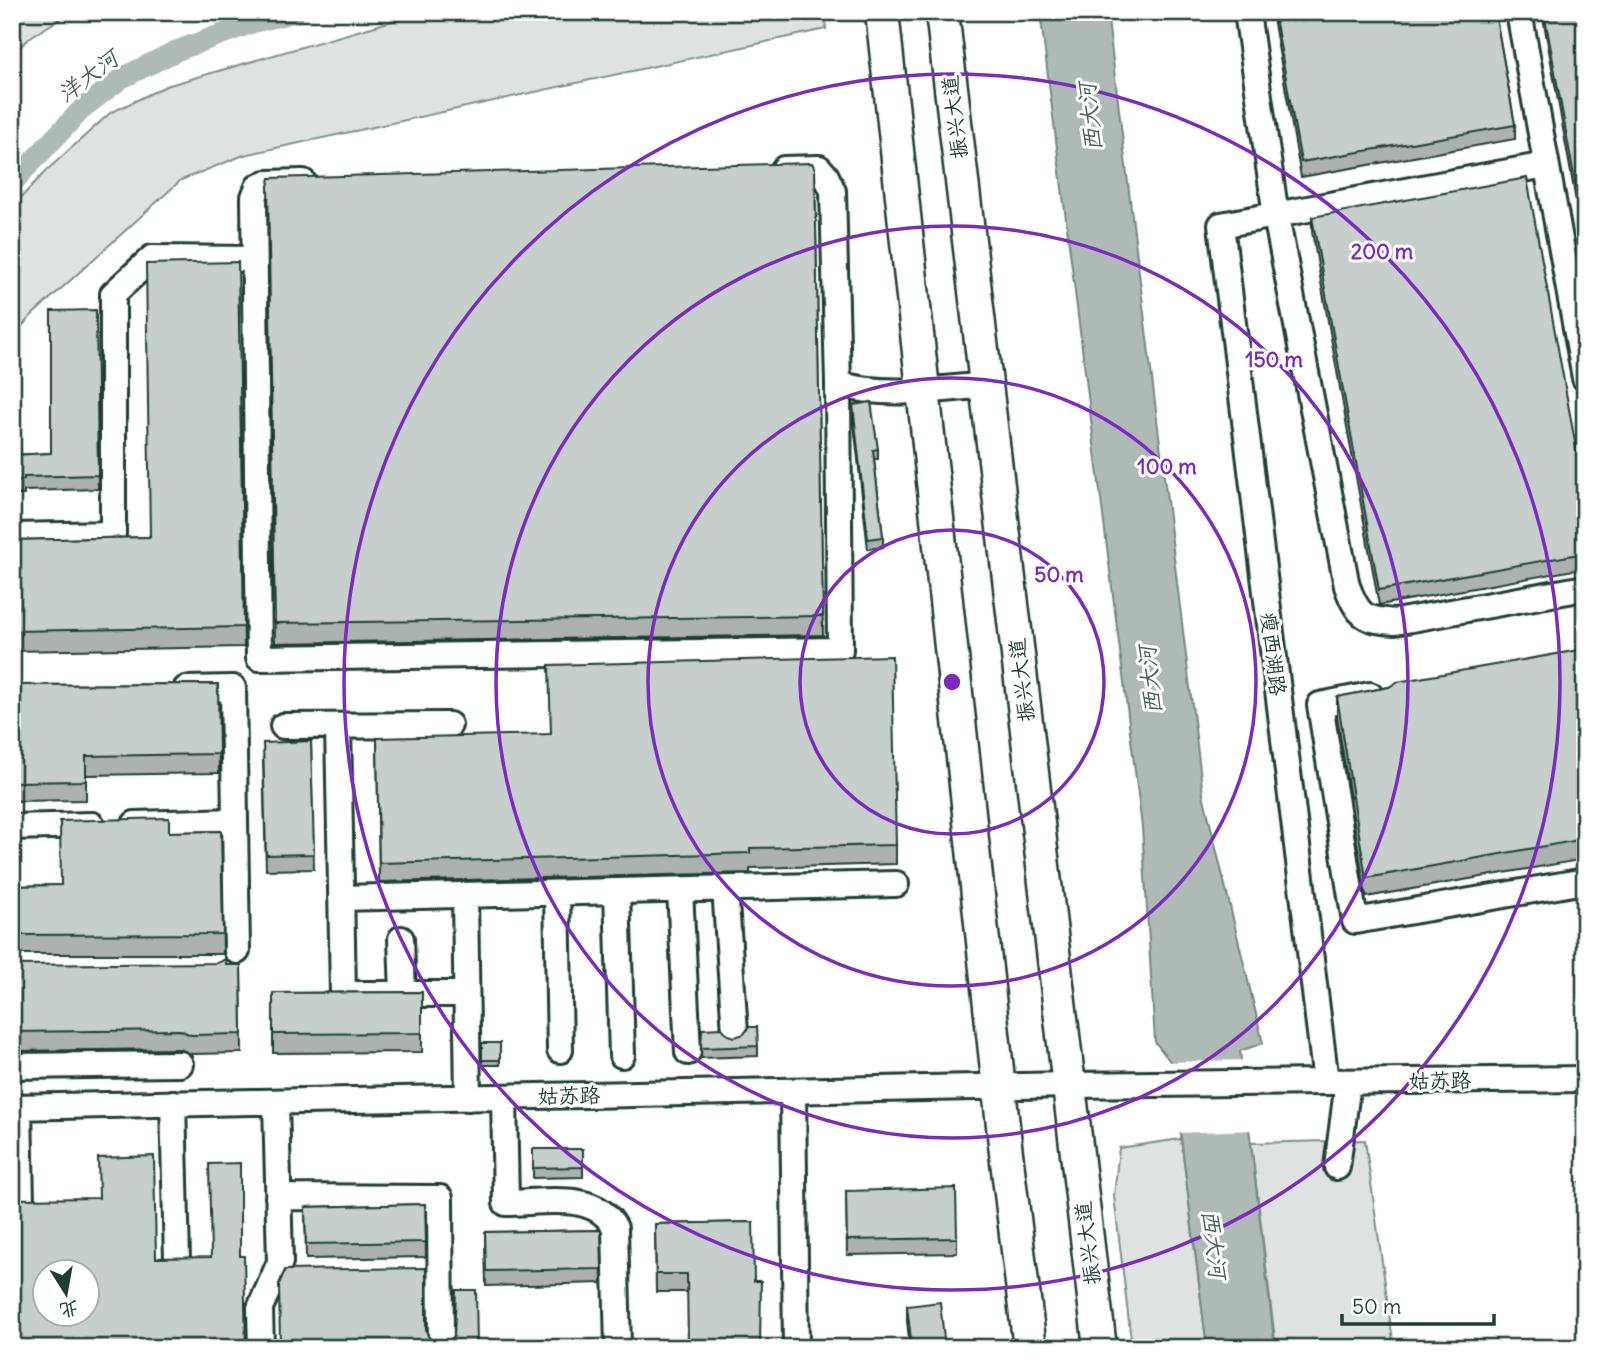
<svg xmlns="http://www.w3.org/2000/svg" width="1597" height="1360" font-family="Delius,'LXGW WenKai TC',sans-serif">
	<style>
		.green { fill: #dee3e2; stroke: #7e908b; stroke-width: 2 }
		.water { fill: #afbab7; stroke: #758883; stroke-width: 2 }
		.pier { fill: #fff }
		.lines { fill: none; stroke-linecap: round; stroke-linejoin: round }
		.canal { stroke: #afbab7; stroke-width: 21 }
		.minor-casing { stroke: #1f3d34; stroke-width: 30 }
		.major-casing { stroke: #1f3d34; stroke-width: 37 }
		.minor { stroke: #fff; stroke-width: 24 }
		.major { stroke: #fff; stroke-width: 32 }
		.wall { fill: #abb2af; stroke: #1f3d34; stroke-width: 2 }
		.building { fill: #c7cfcc; stroke: #1f3d34; stroke-width: 2; fill-rule: evenodd }
		.ring { fill: none; stroke: #7b2cbf; stroke-width: 3.5 }
		.labels { text-anchor: middle; stroke-width: 6; stroke-linejoin: round; paint-order: stroke }
		.street-label { font-size: 21px; fill: #1f3d34; stroke: #fff }
		.water-label { font-size: 23px; font-style: italic; fill: #4a625b; stroke: #fff }
		.centre { fill: #7b2cbf; stroke: #fff; stroke-width: 3.5 }
		.ring-label { font-size: 21px; text-anchor: middle; font-weight: bold; fill: #7b2cbf; stroke: #fff; stroke-width: 6; stroke-linejoin: round; paint-order: stroke }
	</style>
	<rect width="100%" height="100%" fill="#fff"/>
	<filter id="ink" filterUnits="userSpaceOnUse"><feTurbulence type="fractalNoise" baseFrequency=".0143" numOctaves="2"/><feDisplacementMap in="SourceGraphic" scale="14" xChannelSelector="R" yChannelSelector="G"/><feConvolveMatrix kernelMatrix="1 2 1 2 8 2 1 2 1" color-interpolation-filters="sRGB"/></filter>
	<g filter="url(#ink)">
		<path class="green" d="M12,12h60l-40,24 -20,18z
			M424,12h401l1,17 -582,126 -63,25 -151,137 -18,21v-131l35,-37 63,-57 56,-27z
			M1181,1139l26,209h-75l-18,-152 5,-48z
			M1365,1140l29,208h-118l-25,-205z"/>
		<path class="water" d="M1040,12h67l96,782 60,249 -23,8 35,297h-68l-35,-284 -17,-22 -13,-215z"/>
		<path class="pier" d="M1245,1060l8,70 -76,3 -8,-68 -3,-3z"/>
		<g class="lines">
			<path class="canal" d="M12,183l72,-76 38,-29 54,-27 79,-29 40,-10"/>
			<g class="minor-casing">
				<path id="minor" d="M1247,12l29,204 71,370c11,30 17,34 48,36l190,-34
					M1519,12l66,366
					M784,169l35,-1 7,8 7,15 5,193
					M303,182l-37,1 -8,4 -4,10 5,461 581,-8 -2,-266c49,14 99,5 149,1
					M12,536l101,-2v-240l39,-36 102,1
					M186,689l47,-1 4,263
					M1370,695l-50,10 35,216 230,-40
					M283,726l166,-1
					M338,726l5,268h123
					M135,824l100,-3
					M12,827l80,-2
					M725,888l10,144
					M680,890l8,162
					M617,891l5,164
					M557,893l3,157
					M465,895l3,203
					M341,898l555,-14
					M401,939l2,55
					M12,1066l168,-2
					M1326,1082l-105,-857 325,-60
					M793,1091l3,257
					M504,1097l2,106c36,0 90,-13 109,25l3,120
					M173,1103l4,157
					M12,1107l1058,-22 515,-6
					M19,1107l2,96
					M1337,1167l11,-85
					M278,1197l162,1 1,150
					M261,1348l-1,-40 20,-46 -4,-160"/>
			</g>
			<g class="major-casing">
				<path id="major" d="M882,12l124,1141 24,195
					M942,12l158,1336"/>
			</g>
			<use href="#minor" class="minor"/>
			<use href="#major" class="major"/>
		</g>
		<path class="wall" d="M1272,12h223l20,113v14l-214,38z
			M1542,12h43v239z
			M815,169l8,466 -548,8 -7,-437z
			M1312,217l273,280v71l-206,37 -67,-373z
			M238,262l6,385 -232,4v-111l137,-3z
			M96,310l2,179 -74,2v4h-12v-40l39,-2z
			M853,405l25,44v10h-4l9,78v10l-15,2 -15,-134z
			M1585,649v210l-219,38 -29,-180v-20z
			M218,684l1,89 -133,2v25l-74,1v-116z
			M377,738l519,107v19l-146,4v5l-371,9z
			M311,741l3,128 -48,1 -3,-112z
			M221,831l2,123h-211v-68l49,-1 108,-53z
			M12,965h229l1,88 -51,1 -11,-5 -168,2z
			M422,992v60l-149,1v-60z
			M702,1029l26,6 30,11v10l-57,2z
			M482,1043h18v22h-18z
			M533,1149h50v28l-50,1z
			M1580,1182h5v143h-3z
			M846,1191l111,47v15l-110,2z
			M425,1204l1,53 -120,2 -1,-52z
			M753,1222l-66,70h-31l-1,-68z
			M601,1230l1,53 -116,3 -1,-54z
			M907,1306l38,42h-35l-3,-27z"/>
		<path class="building" d="M1274,12h221l20,113 -214,37z
			M1544,12h41v224z
			M812,163l3,6 8,447 -548,7 -7,-437 2,-8z
			M1527,178l58,319v56l-206,37 -67,-373z
			M238,262l6,365 -232,4v-91l138,-3 -4,-273z
			M96,310l2,165 -74,2v3l-12,1v-26l39,-2v-142z
			M871,402l7,47 -5,1 10,87 -15,2 -15,-134z
			M1585,649v190l-219,39 -29,-181 52,-10 8,-5z
			M892,656l4,189 -146,3v5l-371,10 -2,-125 174,-4 -2,-69z
			M218,684l1,70 -133,2v25l-74,1v-97z
			M311,741l3,113 -48,1 -3,-112z
			M169,818v14l52,-1 2,103 -211,1v-49l49,-1 -1,-64z
			M226,959v6h15l1,69 -51,1 -11,-5 -168,2v-67l205,-2z
			M422,992v41l-149,1v-41z
			M749,1027h8l1,19 -57,2 1,-19 20,-1 6,7 7,2 9,-3z
			M482,1043h18v17h-18z
			M533,1149h50v18l-50,1z
			M154,1156l2,102 55,-1 -2,-93 31,-1v93h4l2,92h-234v-149l87,-1 -1,-40zM46,1272h42v42h-42z
			M1580,1182h5v128h-3z
			M956,1188l1,50 -110,2 -1,-49z
			M425,1204l1,38 -120,2 -1,-37z
			M753,1222l1,59h7l-1,67h-72l-1,-74h-31l-1,-50z
			M601,1230l1,39 -116,2 -1,-39z
			M426,1268v61l2,7 5,6 7,2 8,-2 6,-6 2,-46h20l1,58h-197l-1,-64 6,-14z
			M940,1302l5,46h-33l-5,-42z"/>
	</g>
	<g class="ring">
		<circle cx="952" cy="682" r="152"/>
		<circle cx="952" cy="682" r="304"/>
		<circle cx="952" cy="682" r="456"/>
		<circle cx="952" cy="682" r="608"/>
	</g>
	<g class="labels">
		<g class="street-label">
			<text transform="translate(955 117) rotate(-97)" y="7">振兴大道</text>
			<text transform="translate(1273 654) rotate(83)" y="7">瘦西湖路</text>
			<text transform="translate(1022 680) rotate(-97)" y="7">振兴大道</text>
			<text transform="translate(1440 1081) rotate(-1)" y="7">姑苏路</text>
			<text transform="translate(569 1096) rotate(-1)" y="7">姑苏路</text>
			<text transform="translate(1088 1243) rotate(-97)" y="7">振兴大道</text>
		</g>
		<g class="water-label">
			<text transform="translate(88 76) rotate(-37)" y="8">洋大河</text>
			<text transform="translate(1090 117) rotate(-96)" y="8">西大河</text>
			<text transform="translate(1150 680) rotate(-96)" y="8">西大河</text>
			<text transform="translate(1214 1244) rotate(83)" y="8">西大河</text>
		</g>
	</g>
	<circle cx="952" cy="682" r="10" class="centre"/>
	<g class="ring-label">
		<text x="1382" y="259">200 m</text>
		<text x="1274" y="367">150 m</text>
		<text x="1167" y="474">100 m</text>
		<text x="1059" y="582">50 m</text>
	</g>
	<rect width="1597" height="1360" fill="none" stroke="#fff" stroke-width="42"/>
	<rect x="21" y="21" width="1555" height="1318" fill="none" stroke="#1f3d34" stroke-width="2.5" filter="url(#ink)"/>
	<g transform="translate(66 1293) rotate(169)"><circle r="33" fill="#ffffff" stroke="#a5b1ae" stroke-width="2"/>
	<path d="M0-5L12 26L0 18L-12 26Z" fill="#1f3d34"/>
	<text y="-10" font-size="19" font-weight="bold" text-anchor="middle" fill="#1f3d34">北</text>
	</g>
	<path d="M1342 1314v10h152v-10" fill="none" stroke="#1f3d34" stroke-width="3.5"/>
	<text x="1352" y="1314" font-size="21" fill="#1f3d34" stroke="#ffffff" stroke-width="5" paint-order="stroke">50 m</text>
</svg>
